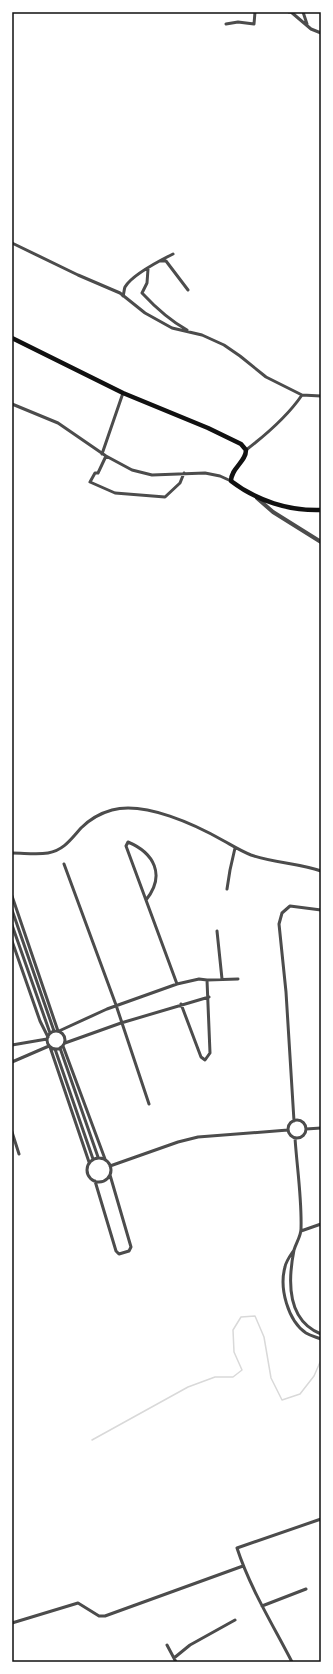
<svg xmlns="http://www.w3.org/2000/svg" width="333" height="1674" font-family="Jost,sans-serif">
	<style>
		.lines { fill: none; stroke-linecap: round; stroke-linejoin: round }
		.stream { stroke: #d9d9d9; stroke-width: 1.5 }
		.minor { stroke: #4c4c4c; stroke-width: 3 }
		.tertiary { stroke: #4c4c4c; stroke-width: 4 }
		.secondary { stroke: #111; stroke-width: 4.5 }
		.neatline { fill: none; stroke: #111; stroke-width: 1.5 }
	</style>
	<rect width="100%" height="100%" fill="#fff"/>
	<g class="lines">
		<path class="stream" d="M92,1440l96,-53 27,-10h18l9,-7 -8,-18 -1,-22 8,-13 14,-1 9,21 7,41 11,22 18,-6 14,-18 7,-16"/>
		<path class="minor" d="M289,12h2l20,17 10,4
			M303,12l4,12
			M226,24l12,-2 16,2 1,-12
			M12,243l66,32 42,18 25,20 27,15 30,7 22,10 16,11 26,21 36,18 19,1
			M160,261h6l22,29
			M148,269l-1,14 -5,10c14,15 27,27 45,37
			M123,296c1,-2 1,-7 2,-9 7,-12 36,-27 48,-33
			M12,404l46,19 48,33 26,14 20,5 53,-2 15,3 11,5
			M246,450c21,-16 41,-33 56,-55
			M102,454l21,-61
			M106,456l-8,17h-3l-5,9 25,11 50,4 15,-14 4,-10
			M12,853c12,0 25,2 36,0 16,-3 23,-14 33,-25 8,-8 20,-15 31,-18 33,-9 84,15 112,31 9,5 17,10 27,14 23,8 47,8 70,16
			M64,864l52,141 33,99
			M227,889l3,-19 5,-22
			M12,896l46,135
			M146,900c20,-25 8,-47 -18,-58l-2,4 51,138
			M12,910l42,121
			M12,925l38,108
			M217,931l5,48
			M12,941l28,80 8,16
			M207,980l31,-1
			M47 1040a9 9 0 1 1 18 0a9 9 0 1 1-18 0Z
			M59,1031l48,-22 70,-25 22,-5 8,1 3,73 -5,7 -4,-3 -20,-53
			M65,1043l56,-20 88,-26
			M12,1045l35,-6
			M63,1046l42,113
			M50,1047l39,115
			M60,1048l38,109
			M55,1049l38,110
			M12,1062l37,-16
			M288 1129a9 9 0 1 1 18 0a9 9 0 1 1-18 0Z
			M294,1121l-8,-129 -7,-68 3,-11 8,-7 31,4
			M306,1129l15,-1
			M12,1132l7,22
			M295,1138c2,30 7,61 6,91 0,7 -5,14 -7,21 -6,30 -8,70 27,84
			M87 1170a12 12 0 1 1 24 0a12 12 0 1 1-24 0Z
			M110,1166l68,-24 20,-5 90,-7
			M95,1181l21,70 3,3 10,-3 2,-4 -21,-72
			M301,1231l20,-7
			M294,1250c-4,6 -8,11 -9,17 -6,21 3,54 21,66 5,3 10,4 15,6
			M262,1606l44,-17
			M12,1623l66,-20 21,13h6l138,-50
			M167,1645l9,17
			M174,1658l16,-13 45,-25
			M292,1662c-19,-37 -42,-74 -55,-114l84,-29"/>
		<path class="tertiary" d="M257,498l16,14 48,30"/>
		<path class="secondary" d="M12,338l111,55 85,35 33,16 5,6c0,12 -15,18 -15,31 26,20 58,30 90,29"/>
	</g>
	<rect width="333" height="1674" fill="none" stroke="#ffffff" stroke-width="26"/>
	<rect x="13" y="13" width="307" height="1648" class="neatline"/>
</svg>
